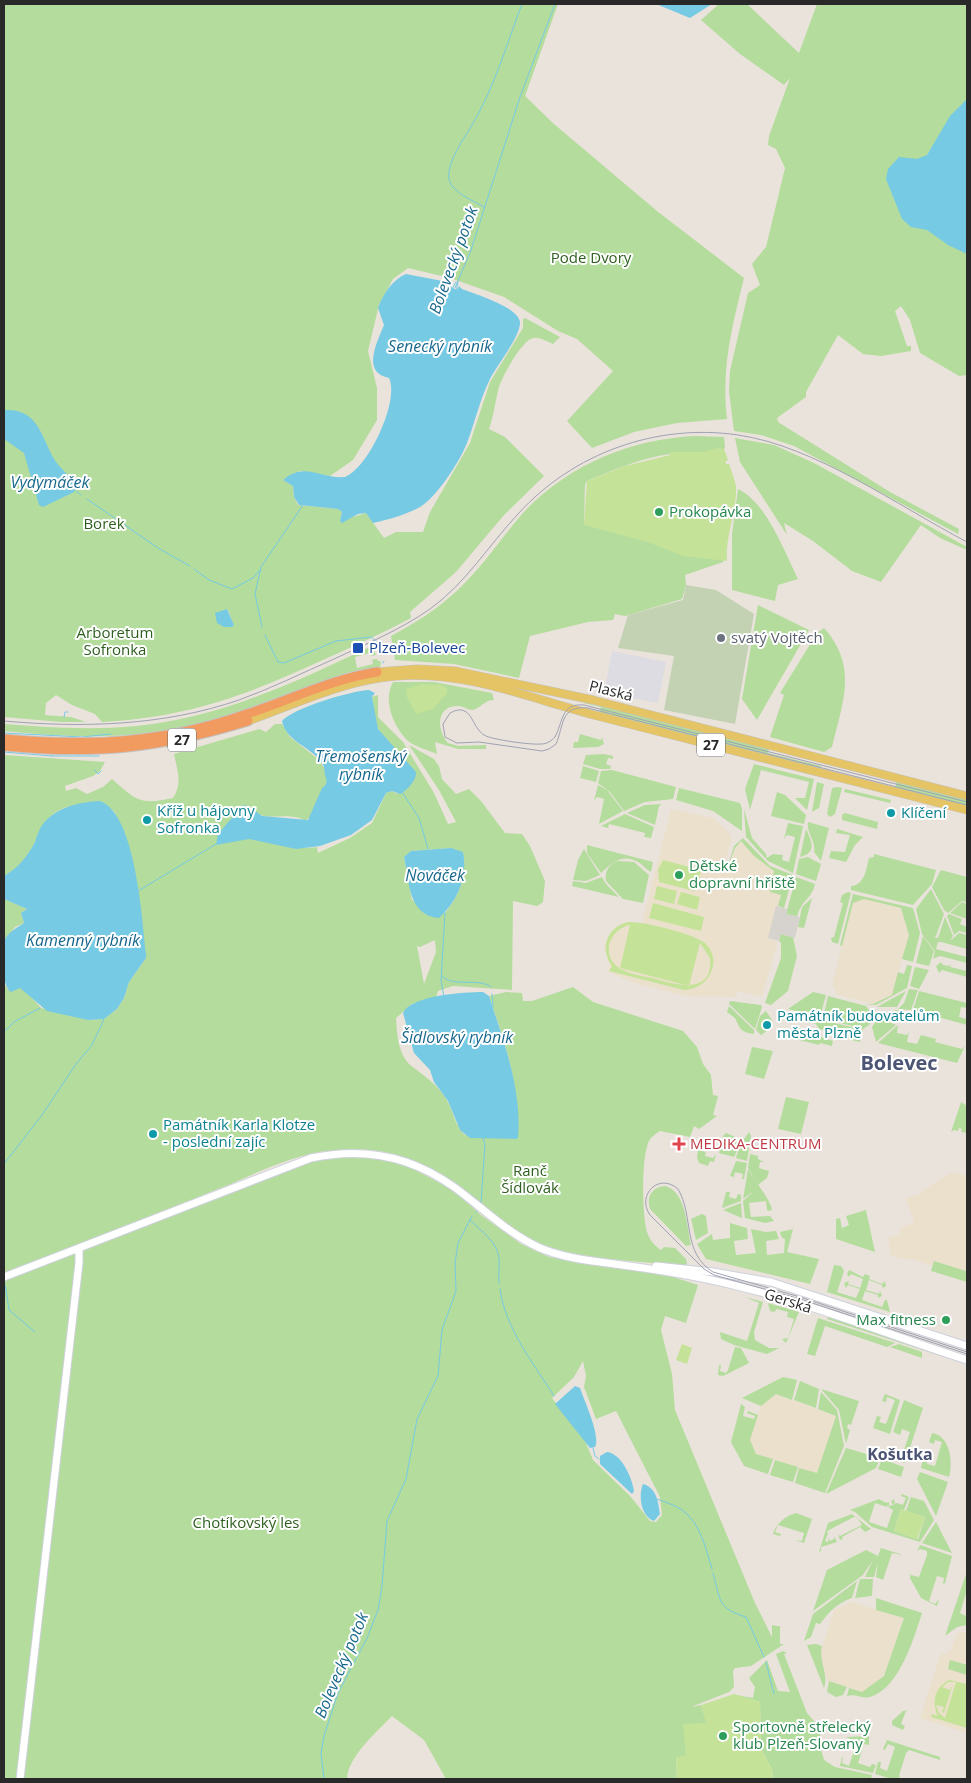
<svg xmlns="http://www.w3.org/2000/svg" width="971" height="1783" font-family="'Open Sans',sans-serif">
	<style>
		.industrial { fill: #dddce3 }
		.education { fill: #eae0cc }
		.green { fill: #b4dc9c; fill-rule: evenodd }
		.cemetery { fill: #c4d2b4 }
		.pitch { fill: #c5e398; fill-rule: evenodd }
		.plaza { fill: #d6d3ce }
		.water { fill: #76cae4 }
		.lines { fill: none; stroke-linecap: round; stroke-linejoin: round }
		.stream { stroke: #76cae4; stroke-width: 1 }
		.secondary-casing { stroke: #ced1dc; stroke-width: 9 }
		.primary-casing { stroke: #c3c3c3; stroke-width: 9 }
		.highway-casing { stroke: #c3c3c3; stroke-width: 11 }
		.secondary { stroke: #fff; stroke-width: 7 }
		.primary { stroke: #e5c466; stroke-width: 8 }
		.highway { stroke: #f19b60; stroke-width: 9 }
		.tram { stroke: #9fa2b2; stroke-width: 1 }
		.rail { stroke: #9fa2b2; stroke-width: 1 }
		.leisure-dot { fill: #2e9e5b; stroke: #fff; stroke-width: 2 }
		.worship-dot { fill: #6b7280; stroke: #fff; stroke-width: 2 }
		.transit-dot { fill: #1a4fb4; stroke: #fff; stroke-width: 2 }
		.culture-dot { fill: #0f9aa8; stroke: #fff; stroke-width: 2 }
		.health-dot { fill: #e0444e; stroke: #fff; stroke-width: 2 }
		.labels { text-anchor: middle; stroke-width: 4; stroke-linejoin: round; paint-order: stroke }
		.shield { fill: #fff; stroke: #696969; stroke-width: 1 }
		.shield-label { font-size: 14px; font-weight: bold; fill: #292929 }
		.park-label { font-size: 15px; fill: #2e5f1f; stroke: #fff }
		.leisure-label { font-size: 15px; fill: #27864d; stroke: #fff; text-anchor: start }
		.worship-label { font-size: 15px; fill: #5b616d; stroke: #fff; text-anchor: start }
		.transit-label { font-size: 15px; fill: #164399; stroke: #fff; text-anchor: start }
		.street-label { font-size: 15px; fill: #292929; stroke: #fff }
		.culture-label { font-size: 15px; fill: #0d838f; stroke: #fff; text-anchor: start }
		.health-label { font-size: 15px; fill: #be3a42; stroke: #fff; text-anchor: start }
		.water-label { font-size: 16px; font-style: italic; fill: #18688d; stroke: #fff }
		.neighbourhood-label { font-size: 16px; font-weight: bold; fill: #4d5575; stroke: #fff }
		.district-label { font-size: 20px; font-weight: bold; fill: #4d5575; stroke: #fff }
	</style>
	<rect width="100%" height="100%" fill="#eae3dc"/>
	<path class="industrial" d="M612,651l54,11 -8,41 -54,-10z"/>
	<path class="education" d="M671,809l43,9 18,18 -9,35 5,1 7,-24 6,-7 13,15 20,15 7,24 -11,44 8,2 -16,56 -24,-6 -2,6 -51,-1 -51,-13 -26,-11 2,-6 -6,-20 6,-13 14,-11 18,1z
		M864,899l37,9 8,27 -17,60 -19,9 -35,-9 -6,-10 21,-83z
		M952,1172l15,4 -1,95 -31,-10 -2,5 -24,-8 -1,2 -18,-5 -2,-17 13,-4 -2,-6 15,-5 -8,-25 14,-4v-2z
		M776,1394l60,22 -19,58 -61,-20 -6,-14 11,-35z
		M851,1602l53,16 -20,58 -22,16 -35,-12 -7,-27 14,-43z
		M967,1632v101l-47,-15 21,-65 7,1 1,-4h2l6,-17z"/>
	<path class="green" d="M4,4h554l-33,92 29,28 103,87 87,67c-12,49 -23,90 -17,141l-50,4 -43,9 -42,16 -25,-27 46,-50 -36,-32 -19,-8 -54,-34 -54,-19 -42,-10 -15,11 -14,26 -11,46 9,37v32l-24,40 -23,16 -30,-5 -17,9 10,6 1,11 4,8 40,4 4,3 -2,9 26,-8 18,25 12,-6h27l7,-20 40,-69 20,-61 33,-54v-9l2,-1 35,19 -7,7c-5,-2 -13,-7 -19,-6 -11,0 -32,39 -35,49 -4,15 -5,28 -10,42l16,8 39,39 -40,39 -48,57 -46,40 1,6c-28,15 -57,28 -86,41 -78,36 -136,58 -223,63l-7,-8 -23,-9 -16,-10 -10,8 -1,12 26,2 15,5h-25l-57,-5zM227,609l1,1 6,16 -9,1 -8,-5v-4z
		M719,4h28l52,49 18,-49h150v119l-35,24 -5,8 -6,3 46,78v139l-8,1 -39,-23 -10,-33 -9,-14 -6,5 12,35h4v5l-30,5 -18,-2 -25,-19 -32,57v5l-29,21 1,4 112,70 69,37 -1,5 -164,-88 -33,-11 -27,-4 -5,-40 1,-20 18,-78 12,-8 -8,-21 14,-17 19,-79 -9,-19 -8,-4 1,-9 21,-58 -6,7 -44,-31 -39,-34z
		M695,436l29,1 1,10 -6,13c-44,-18 -90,4 -132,21l-2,4 -1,38 131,29 9,-95 4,3 -3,1 1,3h3l7,23 -13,75 -38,13 1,10 -4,14 -57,17 -10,-2 -2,6 -25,2 -58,14 -11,42 -65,-14 -59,-4 -4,-24c32,-17 60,-36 84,-64 17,-19 31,-40 48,-59 45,-48 107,-74 172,-77z
		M735,438l39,7 40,18 153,84v3l-27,-12 -19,-13 -40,57 -29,-11 -39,-30 -29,-18 3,12 -47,-73z
		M738,489c29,14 46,62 60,90l-20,6 -3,16 -43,-11v-56z
		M758,605l51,25 -52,90 -15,-21z
		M824,628c35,39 18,76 8,119l-8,5 -54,-15 14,-42 -4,-2 37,-60z
		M372,646l4,9 -5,1 -1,-3 -15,4 2,11 16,-4 -1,-4 5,-1 1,2h3l-1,7c-26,-1 -53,12 -77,21 -26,10 -52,19 -78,28 -73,23 -147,22 -221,14v-7c60,5 121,8 181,-6 65,-14 127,-44 187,-72z
		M393,682h41l58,11 2,7c-10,0 -13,8 -21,10 -5,0 -10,-4 -15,-4 -23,0 -21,25 -10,37l10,3 28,-1v4h-28l-23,-7 2,12c-9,-4 -25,-8 -31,-15 -14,-16 -23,-39 -13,-57z
		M378,695v22l25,25 31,51 14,31 8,-2 -17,-32 -30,-45 25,14 5,7 3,13 14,15 13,-5 12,12 24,32 17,1 8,12 15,35 -2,21 -6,4 -24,-5 -1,89 -59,-4 -15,5 -2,6 -24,7 -16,14c1,17 2,39 18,50 12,9 22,16 31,29 9,13 8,27 20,38l51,4c6,-50 -11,-96 -27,-143l17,-4 16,1 1,8h9l41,-14 20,15 90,29 14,16 6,17 8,11 2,20 5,1 -5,19 4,1 -18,13 -5,-3 -4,11 -30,-6c-3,2 -9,6 -11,10 -8,16 -7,75 -2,91 3,9 7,13 14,18l3,-3 11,1 11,11 1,5 -2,2c-51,-6 -114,-5 -159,-29 -42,-24 -73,-63 -119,-79 -23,-9 -54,-10 -79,-7 -35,3 -77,25 -110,38 -71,28 -143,57 -214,85v-291l4,7 12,-2 5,2 16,18 47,12 16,-1 13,-10 7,-11 5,-16 17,-24 -21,-123 -11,-24c-11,-2 -27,-8 -38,-6 -34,5 -34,29 -49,51 -6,9 -14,15 -23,20v-121l101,7 -5,9 -7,5 -28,10 1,5 10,-3 11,6 16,-7 9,-8c25,22 28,26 61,19 10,-15 4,-28 1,-44l85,-25 7,3 9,-8h7l8,13 28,22 7,10 3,11 -18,37 -5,4c-11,-8 -28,-3 -41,-5 -7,-1 -13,-9 -21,-11l-15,19 -11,21c12,-4 26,-8 38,-6 24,4 37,12 62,8l1,6 32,-15 22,-15 14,-30 6,-2 6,3 -16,-59 -7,-11 -3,-27zM451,848l13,9c1,22 -5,39 -19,56l-33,-13 -8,-43 7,-6zM435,940l1,12 -12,32 -7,-38 3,1z
		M589,702l180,46 -1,5 53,13 -1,5 -234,-61 13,2 2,-5 -18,-4z
		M580,734l21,6 1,-3 2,7 -6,3 -25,1 1,-6h4z
		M604,754l9,2v3l-5,-1 -2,6 5,2 -1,3h-10l-17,-5 3,-9z
		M754,764l60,15 -7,31 -12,-12h10l4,-16 -48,-12 -11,40 -5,-21z
		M583,766l16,5 -3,11 -16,-4z
		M612,770l64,17 -3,12 -28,3 -21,9 -14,-19 -12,-9 3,-12z
		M897,780l70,19v9l-72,-19z
		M817,782l7,2 -5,24 -7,4z
		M598,785l9,5 16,21 -24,13 5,-25 -7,-2 -3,4z
		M838,787l4,1 -7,26 -5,3 -3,-3 5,-26z
		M679,788l61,15 2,6v22l-29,-20 -37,-11z
		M845,789l46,11 -1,3 -46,-11z
		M777,792l8,3 21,20 -2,9 -33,-8z
		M662,804l-3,2 -4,19 -28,-12 18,-8z
		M744,809l8,29 14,16 1,4 6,-4 10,1 -1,5 7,2 6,-25 -8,-2 -3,4 4,-16 15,3 -10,47 -25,-12 -22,-24z
		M845,813l33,9 -1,7 -35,-9v-5z
		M625,814l29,13 -3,11 -7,-1 1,-4 -36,-9 -1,4 -7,-2z
		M808,822l21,6 -8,33 -7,-9c2,-12 -8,-19 -6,-30z
		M806,829c6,13 11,24 -6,28z
		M837,829l26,8 -8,8 -9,17 -17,-4 2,-7 14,1 5,-17 -14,-2z
		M743,838l27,28 23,9 -9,33 -6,-2 3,-11 -11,-3 4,-21 -20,-15 -13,-15 -6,7 -9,24 8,-26z
		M587,845l66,17 -2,10c-4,-2 -8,-7 -13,-10 -16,-9 -26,1 -37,11l-14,-20z
		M584,849l16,26 -14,6 -13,-1 5,-20z
		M874,854l62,16 -4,14 -19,21 -62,-15v-4c14,-1 15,-17 18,-28l5,-1z
		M808,857l13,7 -5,17 -20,-7 3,-15z
		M618,861l16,1 15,13 -6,28 -20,-4 -17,-18c-2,-9 3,-17 12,-20z
		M941,870l26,7v25l-5,-1 -14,12 -4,-3 -12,-23z
		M602,877l4,7 13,13 -47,-11 1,-5 13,2z
		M796,877l19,7c-3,15 -14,16 -18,33l-11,-3z
		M931,889l13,25 -8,22 -2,1 4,1 7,-21 8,19 -3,5 9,-8 8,2v14l-26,-7h-3l-2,7 31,8v6l-27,-7 -7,3 2,-8 -13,-17 -6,-25z
		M848,892l3,1 -13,51 -6,-2 -1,-4 3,-1 9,-34 -3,-1 2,-7z
		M853,894l60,14 7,25 -7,29 -11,-3 7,-24 -8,-27 -37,-9 -11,4 -11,43 -2,-1z
		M812,898l-8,30 -6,-1 4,-20z
		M4,899l23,10 -6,4 3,10 -9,4 -11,15z
		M962,902l5,2v15l-17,-6z
		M949,914l13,5 -2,5 7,3v6l-8,-2 -5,4 -7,-19z
		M780,934l13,3 4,19 -9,35 -17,14 -6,-2 16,-45v-15l-2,-2z
		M923,936l11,15 -5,15 -13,-3z
		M941,962l2,3 6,1 2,-2 -1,3 17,4v6l-25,-7 -3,3 -3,-7z
		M907,965l5,1 -5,22 -31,17 -12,-1h9l19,-9 6,-23 6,2z
		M915,967l14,3 -10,19 -9,-3z
		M909,989l9,1 -7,20 -13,-1 6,-6z
		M906,991l-9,16h-20z
		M919,991l48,12v5l-6,-1 -2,10 8,2v6l-54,-15z
		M813,992l13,3 -6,22 -32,-8z
		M828,996l38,10 8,11 -5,8 -6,4 -40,-11z
		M730,1001l31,4 1,2 -7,22 -26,-25z
		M729,1006l25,24v4c-14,-2 -14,-6 -19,-16l-8,-6z
		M896,1010l14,3 -13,10 -18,-6z
		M766,1011l6,9 -2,9 -9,6 -5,-5 4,-14z
		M802,1015l61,15 -3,12 -20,-5 -2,-4 -19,-4 -3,-5 -15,-4z
		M878,1018l18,7 -20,17 -4,-15z
		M898,1025l-1,8 10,2 2,-3 -2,10 10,2 4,-9 15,4 -1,3 27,7 3,-3 -8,17 -79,-20z
		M799,1028l17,5v2l17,6 -1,5 -12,-3 -1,2 -27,-7v-2l5,1z
		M752,1047l21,4 -9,28 -19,-5z
		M786,1097l23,5 -8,32 -23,-5z
		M961,1102l6,4v27l-6,-1 1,-3 -3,-1 -1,3 -4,-1 -3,2z
		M749,1132l2,4 -4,25 -11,-3 4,-13z
		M726,1133l16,7 -8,17 -15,-4 4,-17z
		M698,1150l8,2 -1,4 8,2 3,-4 -2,8 -4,-1 -2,5 -9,-3 -2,-5z
		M750,1154l8,2v3l6,3h-4l-1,6 10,3 -2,7 -9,7 -10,-17z
		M329,1157l50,1 25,6 49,26 28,25 40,29 28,13 121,19 28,9 -12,38 -21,-7 -4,14 11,44 3,36 80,193 17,34v-12l11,2h-3v17h4l-33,22 -16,2 -2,3 1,16 -5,5 -38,15 10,-2 6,18 -21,34h-10l1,22h-231l-22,-39 -32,-24c-15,16 -44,40 -45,63h-343v-498l261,-104 47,-16zM583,1361l3,15 -2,11 12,32 20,-8 44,86 2,18 -6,7 -6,-1 -19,-24 -38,-37 -9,-22 -32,-40 22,-21z
		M736,1161l11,2 -3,16h-2l1,-5 -8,-2 -1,5 -4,-1z
		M748,1169c6,11 21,29 24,40l-2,2 -3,-1 -1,-9 -17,2 2,14 19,-1 4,5 -9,2 -20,-5 -2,-17 11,-10 -11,8z
		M665,1186c21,5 22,41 26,59l-5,1 -36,-37c-4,-12 2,-22 15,-23z
		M726,1192h4l-1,5 7,2 2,-5 3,1v6l-19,7z
		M741,1203l1,15 -19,-8z
		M866,1210l9,42 -39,-13v-20l4,-1 2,10 7,-3 -3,-9z
		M702,1214l4,2 2,17 -12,7 -5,-21z
		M730,1223l17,5 1,11 -14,2 2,14 20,-2 -5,-24 15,3 10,-1 3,8 -13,2 1,14 17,-2 1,-14 -3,-1 -2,-6 13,-3 -6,23 32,7 -9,25 -104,-25 -9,-15 15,-10 1,6 17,-2z
		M934,1261l32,10 1,-4v15l-36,-11z
		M834,1265l7,1 3,5 -7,21 19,6 4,-9 -12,-4 -2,3 -2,-5 5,-2 -1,3 12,4 3,-9 -12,-5 -2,3 -2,-3 2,-4 14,7 2,-3 5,2 -1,3 13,5 3,-3 1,5 -3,2 -1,-3 -13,-5 -3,10 13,4 1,-3 2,5 -4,2v-3l-13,-4 -3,9 20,7 3,-7h2l3,12 -63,-20z
		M745,1297l18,5 -9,30 1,8 14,8h10l-12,6 -33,-9 -13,-6 -1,-7 27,9 12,-38z
		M768,1303l31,9 -13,31 -4,-4 6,-1 6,-19 -7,-2 1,-5 -11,-3 -3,3 -4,-1z
		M828,1317l114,37 -1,2 -114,-37z
		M818,1318l77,25 -8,4 -62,-21 -10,30 -8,-2z
		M899,1344l23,8v6l-32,-11z
		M735,1347l6,1 8,15 -26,13 -5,-1 1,-10h2l-1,6 6,2 2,-3z
		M783,1377l14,3 -5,20 -16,-6 -15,12 -19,-8z
		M800,1381l19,8 -3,19 -22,-8z
		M821,1389l38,12 -8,24 -3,-1 -1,4 3,2 -4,14 -7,-34z
		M821,1392l16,18 7,36 -19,47 -30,-10 4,-15 18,5 19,-57 -18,-7z
		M885,1394l15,6 -10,34 -17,-6 4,-12 4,1 -2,5 7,2 9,-24 -8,-3 -1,5 -4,-1z
		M904,1400l19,8 -18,55 -22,-7 5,-10 8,2 -2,5 8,3 8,-24 -8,-3 -2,6 -7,-3z
		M741,1404l4,3 -2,9 11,3 1,-3 -8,-3 1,-2 10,4 -8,25 6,14 17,5 -5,15 -24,-8 -13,-24z
		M932,1433c19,3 21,30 17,44l-28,-9 2,-10 5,2 -1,4 8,2 7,-24 -7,-2 -1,4 -5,-2z
		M846,1448l34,10 -4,10 -50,26z
		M882,1459l22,8 -3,10 -23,-8z
		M775,1460l23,7 -5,15 -23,-7z
		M920,1472l28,10 -12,34 -19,-37z
		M902,1494l7,3 -5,13 -3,-1 -7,22 24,8 7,-22 -19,-6 5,-14 13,4 10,19 -14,22 -48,-15 -17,-15 -5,-2 29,-11 7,4 3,-1v3h4l-2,-4 4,-2 -1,3 2,1 -8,3 -1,-1v2l-12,-4 -6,19 18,6 6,-18 -5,-3 9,-4 6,2 3,-7 -5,-2z
		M796,1513l16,6 -8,24 -9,-3 7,1 2,-8 -26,-8 -3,7 6,2 -1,2 -7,-2c3,-10 12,-18 23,-21z
		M852,1514l19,15 -6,3 -5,-5 -18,10 1,2 -3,1 -2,-6 2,2 22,-11 -6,-9 -29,15 1,3 -3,7 3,1 1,-4 1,3 4,-2v-3l3,6 -16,5v4l-2,1 9,-29z
		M936,1522l16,31 -30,-10z
		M920,1545l32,11 -7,27 -2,1 1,-6 -7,-2 -8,25 6,3 4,-5 -2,7 -16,-8 -11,-20 1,-7v4l8,2 8,-22v-4l-7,-2 -3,2z
		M881,1548l22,7 -11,-2 -9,27 -7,-3 2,-15 -4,15h-9l8,-17 -10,15 -50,36 14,-41 39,-20 12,6z
		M967,1571v19l-7,23 6,3 1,9 -10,2 -12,9z
		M860,1579h13l-1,17 -17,2z
		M857,1581l-5,17c-15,5 -24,15 -32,26l-4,-1 -5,14 -7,4 9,-27z
		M876,1598l46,15c-8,25 -23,76 -52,84 -7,2 -15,-4 -23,-1l2,-8 13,4 22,-16 20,-58 -28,-8z
		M816,1644l6,2c-4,14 7,27 2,42l-17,-43z
		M783,1651l4,2 -3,1 23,59 13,15 1,21 3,11 11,7 37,8 -1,4h-98l-1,-9 -11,-22 -1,-46 -23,-7 16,3 2,-11 -6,-9 18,-18 11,31 12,1 -14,-38z
		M950,1660l17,5v10l-19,-6z
		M829,1681l18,6 -4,8 -7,2 -9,-5z
		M909,1710l-3,1 -5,13 4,2 -2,4 -11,-5v-4l11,-10z
		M869,1736v9l-5,-1 -6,19 12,4 2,-3 4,1 -3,8 -33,-7 2,-9h1l-1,6 7,3 8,-24 -11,-5z
		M887,1740l53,17v3l-31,-10 -3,3 -7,23 2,3h-9l-17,-5 3,-12h3l-1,6 7,3 8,-24 -7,-3 -3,6 -2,-1z"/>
	<path class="cemetery" d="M686,585l30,5 38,24 -19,110 -71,-14 10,-54 -56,-8 10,-33 55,-15z"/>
	<path class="pitch" d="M718,448l6,1 4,11 -3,1 1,3h3c2,7 6,15 7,23 1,25 -11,49 -9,74l-44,-5 -35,-14 -64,-17 3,-44 38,-15 45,-11 1,-3h33z
		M422,684l20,1 5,3v5l-14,16 -17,5 -9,-17 -1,-8z
		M663,860l38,10 -4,19 -3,2 -35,-9 -1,-12z
		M657,886l20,5 -3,13 -20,-5z
		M681,892l19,5 -3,13 -20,-6z
		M653,903l51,14 -3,14 -52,-13z
		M629,922c14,-1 65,12 76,21 19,18 3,47 -21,47l-75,-19 3,-5c-13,-17 -5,-40 17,-44zM630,925l-10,43 69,18 11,-43 10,15c4,39 -37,26 -58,20 -10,-2 -24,-4 -33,-10 -19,-13 -9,-39 11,-43z
		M682,1344l10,4 -5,16 -11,-4z
		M901,1509l24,8 -8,22 -23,-8z
		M949,1680l18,4v44l-36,-11 1,-3 6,2c-7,-14 -3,-29 11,-36zM948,1682h8l-11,36 -6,-5 -3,-8 8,2 -2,5 2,1 9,-29 -3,6 -8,-3z
		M734,1694l26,8 1,46 11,22 1,9h-96l-1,-22 10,-1 -3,-32 23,-1 -5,-18z"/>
	<path class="plaza" d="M776,906l11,3 -1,5 14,3 -5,21 -15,-4 -1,7 -11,-3z"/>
	<path class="water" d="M656,4h56l-22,14z
		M967,99v155l-19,-9 -21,-15 -16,-3 -9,-8 -16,-40 2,-10 11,-12 18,2 10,-4 23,-39z
		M406,274l47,9 -2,4 6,3 2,-4 3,3c13,5 56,18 58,33 1,14 -23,43 -30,57 -10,20 -15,43 -23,64 -7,18 -30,54 -47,64 -13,7 -32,13 -47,16l-7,-10 -8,1 -16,9 -2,-2 2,-9 -4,-3 -39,-4 -5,-8 -1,-11 -10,-6c22,-19 37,-1 62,-3 23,-9 55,-76 44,-99 -28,-5 -12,-36 -5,-53l-6,-17c5,-14 14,-28 28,-34z
		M4,410c36,-2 37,29 52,52 6,8 15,15 21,24l-3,6 -31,15 -4,-2 -15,-52 -20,-14z
		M227,609l7,16 -2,2h-8l-7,-4 -2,-10z
		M369,690l6,3 -3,4 6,32 38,43c1,8 -9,18 -16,22l-8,-3 -6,2 -14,27 -21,15 -31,11 -24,3 -47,-10 -33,6 2,-11 25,-29 7,2 12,9 46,4 14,-32c6,-4 5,-7 3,-13 -1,-4 0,-8 -3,-12 -10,-16 -36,-21 -40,-42 11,-13 69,-30 87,-31z
		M100,801c36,13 42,119 46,153v4l-17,24 -5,16 -7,11 -13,10 -16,1 -41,-9 -27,-23 -9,4c-9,-5 -10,-40 -7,-50 3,-10 13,-14 20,-19l-3,-10 6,-4 -23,-10v-23c14,-8 23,-19 31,-34 2,-6 4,-13 8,-18 13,-17 37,-22 57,-23z
		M451,848l12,4c5,24 -5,49 -24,66 -31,-2 -30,-38 -35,-61l7,-6z
		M483,992l6,4c15,46 33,93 29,142l-2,1 -46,-1 -10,-8 -12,-29 -14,-19 -4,-12 -16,-17 -11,-40c8,-18 62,-21 80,-21z
		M575,1386l5,2c4,12 21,48 15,59l-5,1 -35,-44z
		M607,1452c15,2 25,26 27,39l-2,3 -32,-30v-8z
		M643,1484c14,4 15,18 17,30l-6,7c-13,-5 -16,-25 -11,-37z"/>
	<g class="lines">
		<path class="stream" d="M484,207c-10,-6 -33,-15 -35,-28 -2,-16 12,-36 20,-49 24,-38 37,-84 53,-126
			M455,288l16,-38 49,-153 35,-93
			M452,289l4,-7
			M456,291l2,-9
			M76,491l5,4
			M87,499l71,49 32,18
			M194,569l15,11 23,9 21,-11 7,-8
			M262,627l-7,-33 6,-27 42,-62
			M265,635l13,27 6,1 52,-22 35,-4 7,6 4,10
			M383,663l1,-2
			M64,717l1,-5h3
			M4,733l78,4 29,-3
			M4,752l48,4 -1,-2
			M52,756h47
			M95,770l3,4 3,-3
			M402,792l17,26 9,31
			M138,891l78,-47
			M442,976c11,12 36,1 49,11
			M492,994l1,13
			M444,997l-3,-17 4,-67
			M4,1032l10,-10 26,-14
			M4,1164l38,-49 34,-51 16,-19 12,-26
			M481,1203l4,-59 -2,-6
			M476,1212l1,-1
			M470,1220c11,11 27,21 29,38 1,8 -1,16 0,25
			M500,1289c5,39 34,75 54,107
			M6,1290l3,20 26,22
			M4,1291l2,-1 -2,-9
			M593,1448l2,8 4,3
			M657,1499c8,3 18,6 25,11 18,12 24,39 30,59
			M713,1573c8,28 4,35 33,44l18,40
			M766,1662l8,32
			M324,1779l-3,-26 3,-17 14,-43 29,-55 11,-28 4,-24 5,-65 19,-42 11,-60 21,-43 4,-46 14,-39 -1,-28 3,-20 14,-27"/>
		<g class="secondary-casing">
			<path id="secondary" d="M656,1266l57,6 58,10 196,64
				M4,1277l307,-119c51,-11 100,-2 143,29 29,21 53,46 86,61 26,11 54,13 82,17 37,5 75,11 111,20 80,19 156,50 234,75
				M20,1779l59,-516v-15"/>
		</g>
		<g class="primary-casing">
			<path id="primary" d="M377,672l41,-3 37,2 138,29 374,96
				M248,721c48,-17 96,-41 148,-45 70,-6 135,23 202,40 123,32 246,63 369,94"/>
		</g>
		<g class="highway-casing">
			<path id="highway" d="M4,739c86,8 161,4 243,-25 43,-14 85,-35 130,-42
				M4,746c92,9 156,2 244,-25"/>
		</g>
		<use href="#secondary" class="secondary"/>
		<use href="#primary" class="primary"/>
		<use href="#highway" class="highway"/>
		<path class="tram" d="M967,802l-383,-97c-23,-2 -21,17 -29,32 -4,4 -8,7 -14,7 -9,1 -49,-4 -57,-9 -13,-8 -12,-34 -34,-22l-7,11 2,13 12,6 22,-1 63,9 7,-2 7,-5c8,-18 4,-39 32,-36l379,97
			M967,1352l-167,-55 -87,-25c-31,-19 -19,-56 -35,-83 -19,-17 -42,6 -28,26l54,54 10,6 86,24 167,55"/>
		<path class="rail" d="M4,721c79,7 159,5 235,-21 33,-12 63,-27 95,-41 32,-15 66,-29 96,-50 36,-26 58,-63 88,-95 55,-61 139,-91 220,-79 77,11 160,71 229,107"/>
	</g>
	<g class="leisure-dot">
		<circle cx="659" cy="512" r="5"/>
		<circle cx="679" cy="875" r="5"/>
		<circle cx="946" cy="1320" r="5"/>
		<circle cx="723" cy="1736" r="5"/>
	</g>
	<circle class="worship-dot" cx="721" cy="638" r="5"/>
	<rect class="transit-dot" x="352" y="642" width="12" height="12" rx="2.5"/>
	<g class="culture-dot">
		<circle cx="891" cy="813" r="5"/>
		<circle cx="147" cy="820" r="5"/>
		<circle cx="767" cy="1025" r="5"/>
		<circle cx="153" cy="1134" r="5"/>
	</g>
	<path class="health-dot" d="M676.5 1136.5h5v5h5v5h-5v5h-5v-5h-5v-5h5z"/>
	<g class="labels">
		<g class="shield">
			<rect x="168" y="728.5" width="28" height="23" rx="4"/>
			<rect x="697" y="733.5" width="28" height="23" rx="4"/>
		</g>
		<g class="shield-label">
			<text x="182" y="745">27</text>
			<text x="711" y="750">27</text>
		</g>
		<g class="park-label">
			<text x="591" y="263">Pode Dvory</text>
			<text x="104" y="529">Borek</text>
			<text x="115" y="638">Arboretum<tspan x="115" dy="17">Sofronka</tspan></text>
			<text x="530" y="1176">Ranč<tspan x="530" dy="17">Šídlovák</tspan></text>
			<text x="246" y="1528">Chotíkovský les</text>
		</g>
		<g class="leisure-label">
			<text x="669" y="517">Prokopávka</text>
			<text x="689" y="871">Dětské<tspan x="689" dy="17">dopravní hřiště</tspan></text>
			<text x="936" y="1325" text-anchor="end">Max fitness</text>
			<text x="733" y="1732">Sportovně střelecký<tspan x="733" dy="17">klub Plzeň-Slovany</tspan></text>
		</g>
		<g class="worship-label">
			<text x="731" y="643">svatý Vojtěch</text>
		</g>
		<g class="transit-label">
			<text x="369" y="653">Plzeň-Bolevec</text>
		</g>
		<g class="street-label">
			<text transform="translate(611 691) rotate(14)" y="5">Plaská</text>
			<text transform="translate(788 1301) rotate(18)" y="5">Gerská</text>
		</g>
		<g class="culture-label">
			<text x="157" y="816">Kříž u hájovny<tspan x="157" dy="17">Sofronka</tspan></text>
			<text x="901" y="818">Klíčení</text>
			<text x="777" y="1021">Památník budovatelům<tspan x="777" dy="17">města Plzně</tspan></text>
			<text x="163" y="1130">Památník Karla Klotze<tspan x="163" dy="17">- poslední zajíc</tspan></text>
		</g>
		<g class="health-label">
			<text x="690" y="1149">MEDIKA-CENTRUM</text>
		</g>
		<g class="water-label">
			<text transform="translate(453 260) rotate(-70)" y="6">Bolevecký potok</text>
			<text x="440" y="352">Senecký rybník</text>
			<text x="50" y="488">Vydymáček</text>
			<text x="361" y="762">Třemošenský<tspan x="361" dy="18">rybník</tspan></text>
			<text x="435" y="881">Nováček</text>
			<text x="83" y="946">Kamenný rybník</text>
			<text x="457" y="1043">Šidlovský rybník</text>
			<text transform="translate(341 1665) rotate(-67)" y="6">Bolevecký potok</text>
		</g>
		<g class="neighbourhood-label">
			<text x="900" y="1460">Košutka</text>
		</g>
		<g class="district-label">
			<text x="899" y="1070">Bolevec</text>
		</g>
	</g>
	<rect width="971" height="1783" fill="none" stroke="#292929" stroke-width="10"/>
</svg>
